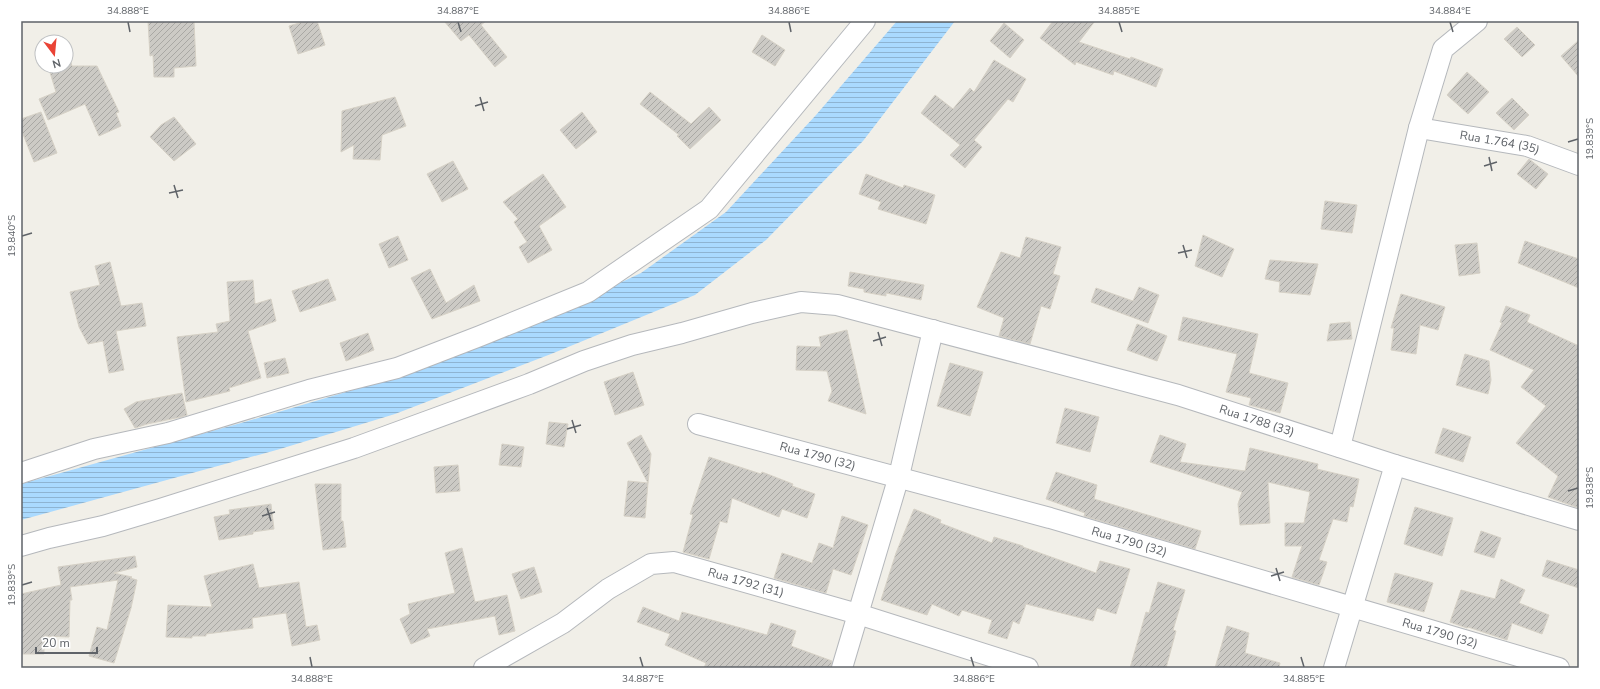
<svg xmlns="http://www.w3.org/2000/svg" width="1600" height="689" font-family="'Nunito Sans',sans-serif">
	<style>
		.water { fill: url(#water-rules) }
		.building { fill: url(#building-hatch); stroke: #d6d1c6 }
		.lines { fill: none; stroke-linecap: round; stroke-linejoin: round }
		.minor-casing { stroke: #b5b8bc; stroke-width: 22 }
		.minor { stroke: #fff; stroke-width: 20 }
		.ticks { fill: none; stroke: #5f6368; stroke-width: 1.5 }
		.labels { text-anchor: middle; stroke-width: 4; stroke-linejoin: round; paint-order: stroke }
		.street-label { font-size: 12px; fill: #5f6368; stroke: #fff }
		.neatline { fill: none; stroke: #5f6368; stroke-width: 1.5 }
		.ticks-label { font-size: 10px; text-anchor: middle; fill: #5f6368 }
	</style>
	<defs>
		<pattern id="water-rules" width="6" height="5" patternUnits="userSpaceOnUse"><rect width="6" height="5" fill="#aadaff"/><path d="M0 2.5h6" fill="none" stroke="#8eb4d2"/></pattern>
		<pattern id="building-hatch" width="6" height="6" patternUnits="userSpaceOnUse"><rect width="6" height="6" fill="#cccac5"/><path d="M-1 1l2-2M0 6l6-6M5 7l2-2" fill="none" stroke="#a9a8a4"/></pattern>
	</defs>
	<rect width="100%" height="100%" fill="#f1efe8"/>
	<path class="water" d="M897,21h58l-92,120 -97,99 -71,55 -144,59 -156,60 -115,35 -259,71v-36l220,-61 159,-47 115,-44 126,-59 85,-61 90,-97z"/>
	<path class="building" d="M148,21h46l2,45 -22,2v9h-20l-1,-22 -3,1z
		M306,21h11l8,24 -27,9 -9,-28z
		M444,21h42l-5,4 26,32 -12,10 -26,-32 -8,6z
		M1053,21h42l-16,21 51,17 1,-2 32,12 -7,18 -42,-16 -1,4 -37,-13 -1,3 -35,-27z
		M1004,23l20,17 -14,18 -20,-17z
		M1517,27l18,18 -13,12 -18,-18z
		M762,35l23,15 -10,16 -23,-14z
		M63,37l2,5h-18z
		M1579,40v37l-18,-21z
		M66,46l6,20h25l22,46 -3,1 5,13 -22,10 -14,-32 -37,16 -9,-21 17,-7 -8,-26h18z
		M994,60l32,19 -13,23 -5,-3 -34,41 8,7 -17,21 -15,-13 10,-10 -39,-32 14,-18 18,14 17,-21 4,4z
		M1467,72l22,20 -21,22 -21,-19z
		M650,92l41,32 18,-17 12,13 -31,29 -13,-13 2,-1 -39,-31z
		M395,97l11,29 -24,9 -2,25 -27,-1 1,-14 -13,7 1,-41z
		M1512,98l17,17 -15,15 -18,-17z
		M41,112l16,41 -23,9 -13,-33v-10z
		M582,112l15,20 -21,17 -16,-19z
		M174,117l22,27 -22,17 -24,-24 11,-12z
		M1529,159l19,15 -12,15 -19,-15z
		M453,161l15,28 -26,13 -15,-28z
		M543,174l23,33 -27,19 13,24 -24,13 -9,-16 8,-5 -13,-20 4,-3 -15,-17z
		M866,174l37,14 1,-3 31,10 -9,29 -48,-15 3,-7 -22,-8z
		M1325,201l32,4 -5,28 -31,-4z
		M1203,235l31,14 -12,28 -27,-11z
		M398,236l10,24 -19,8 -10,-24z
		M1026,237l35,10 -8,27 7,2 -10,33 -9,-3 -11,38 -31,-8 5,-18 -27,-11 24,-55 19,6z
		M1525,241l54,18v29l-61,-25z
		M1477,243l3,30 -21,3 -4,-31z
		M1270,260l48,4 -8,31 -31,-3 1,-10 -15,-3z
		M110,262l11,44 21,-3 4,23 -30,5 8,39 -15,3 -6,-32 -15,3 -9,-17 -9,-35 30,-7 -5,-19z
		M430,269l16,34 28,-18 6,16 -48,18 -21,-41z
		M850,272l74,13 -3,15 -35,-7v3l-22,-4v-3l-16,-3z
		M328,279l8,21 -36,12 -8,-21z
		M253,280l2,24 16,-5 5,22 -28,10 13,47 -32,10 1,3 -44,11 -9,-65 41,-5 -2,-8 14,-3 -3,-39z
		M1139,287l20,8 -11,28 -57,-21 5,-14 37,13z
		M1401,294l44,13 -7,23 -18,-5 -4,29 -25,-4 3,-22h-3z
		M1506,306l24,9 -3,7 52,24v162l-31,-11 10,-21 -42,-33 30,-37 -25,-19 13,-17 -44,-20 12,-27 -2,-1z
		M1183,317l75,17 -9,39 39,10 -8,30 -31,-8 2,-7 -25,-6 11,-38 -59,-14z
		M1350,322l2,17 -25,2 3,-17z
		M1137,324l30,12 -10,25 -30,-11z
		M847,330l19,84 -38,-13 4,-10 -5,-20 -31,-1 1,-24 24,1 -2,-10z
		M368,333l6,17 -28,11 -6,-18z
		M1465,354l24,7 2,19 -3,14 -32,-9z
		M285,358l4,15 -22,5 -3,-15z
		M950,363l33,9 -13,44 -33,-10z
		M633,372l11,33 -29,10 -11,-33z
		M182,393l5,22 -6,2 -34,7 -12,4 -11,-19 12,-7z
		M1065,408l34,9 -9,35 -34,-9z
		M549,422l19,2 -4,23 -18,-3z
		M1443,428l28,9 -8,25 -28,-9z
		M641,435l10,19 -3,29 -21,-40z
		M1160,435l26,9 -6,18 65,9 5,-23 68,16 -1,5 42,10 -6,28 -3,-1 -3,16 -14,-3 -14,41 8,2 -8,23 -27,-8 10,-31h-17v-23h19l6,-31 -42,-10 2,41 -30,2 -2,-21 4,-12 -92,-30z
		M502,444l22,3 -3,20 -22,-2z
		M709,457l52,17 1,-2 31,12 -1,2 23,8 -8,24 -25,-9 -3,8 -47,-19 -5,25 -7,-2 -11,38 -26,-7 10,-37 -3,-1z
		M458,465l2,26 -24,2 -2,-26z
		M1056,472l41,13 -3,14 107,32 -6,18 -111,-33 1,-3 -39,-14z
		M628,481l20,2 -3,35 -21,-2z
		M315,484h26v37h2l3,26 -23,3z
		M271,504l3,25 -21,3v2l-34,6 -5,-23 16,-3 -1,-4z
		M1415,507l38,11 -11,38 -38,-12z
		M914,509l27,11 -1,3 52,20 2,-6 29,9v1l73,26 4,-12 30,8 -14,45 -19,-6 -4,13 -67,-17 -7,20 -6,-3 -6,18 -19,-6 4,-13 -30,-10 -3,6 -27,-12 -5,11 -46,-15 15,-47z
		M842,516l26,9 -17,50 -18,-6 -7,24 -52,-15 8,-25 30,10 7,-20 14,5z
		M1481,531l20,7 -7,20 -20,-6z
		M462,548l13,54 32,-7 8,36 -16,4 -4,-19 -68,13 3,7 -19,8 -11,-25 10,-5 -2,-10 47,-11 -10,-40z
		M135,556l2,11 -23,6 18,4 -2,1 7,2 -6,28 -17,55 -25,-7 8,-29 10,3 11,-50 -48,7 2,13h-2l-1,37 -25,-1v18h-23v-60l40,-9 -3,-18z
		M1547,560l32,10v18l-37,-12z
		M253,564l6,24 40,-6 7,45 11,-2 3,15 -28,6 -6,-33 -34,5 1,10 -47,6v2h-14v2l-26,-1 2,-32 44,2 -8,-31z
		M534,567l8,25 -21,7 -9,-25z
		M1395,573l38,10 -9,29 -37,-10z
		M1501,579l24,11 -6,13 30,12 -7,19 -30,-11 -5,17 -39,-13 -1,1 -17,-6 11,-32 34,9z
		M1158,582l27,8 -12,40 3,1 -10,37h-36l16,-56 3,1z
		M643,607l36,14 3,-9 85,23 4,-12 25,8 -5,15 41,15 -1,7h-127l2,-5 -41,-18 5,-11 -33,-12z
		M1227,626l22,7 -4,20 35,10 -1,5h-64z"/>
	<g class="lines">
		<g class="minor-casing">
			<g id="minor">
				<path id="s1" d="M1419,128l108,18 52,19"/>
				<path id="s2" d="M698,424l352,94 509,150"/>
				<path d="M1340,447l79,-319 24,-79 34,-28"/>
				<path d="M21,473l73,-24 74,-16 141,-43 88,-22 83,-32 108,-44 121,-83 156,-188"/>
				<path id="s3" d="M21,546l28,-8 54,-12 57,-17 194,-61 175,-64 55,-23 48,-16 50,-12 70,-20 49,-11 36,3 341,90 217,70 184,55"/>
				<path id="s4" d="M484,668l79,-45 45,-34 43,-25 23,-2 184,52 170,54"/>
				<path d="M842,668l57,-192 34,-146"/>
				<path d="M1334,668l61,-203"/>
			</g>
		</g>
		<use href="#minor" class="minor"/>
	</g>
	<path class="ticks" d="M128,22l2,10M458,22l3,10M789,22l2,10M1119,22l3,10M1450,22l3,10M480,97l4,14M475,106l13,-4M1568,142l10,-3M1489,157l3,14M1484,166l13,-4M174,185l4,13M169,193l14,-3M22,236l10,-3M1183,245l4,13M1178,253l14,-3M878,332l4,14M873,341l13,-4M572,420l4,13M567,429l14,-4M1568,491l10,-3M267,508l4,13M262,516l13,-4M1276,568l4,13M1271,576l13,-4M22,585l10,-3M310,657l2,10M640,657l3,10M971,657l3,10M1301,657l3,10"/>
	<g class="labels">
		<g class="street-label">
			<text dy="4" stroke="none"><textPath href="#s1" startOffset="82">Rua 1.764 (35)</textPath></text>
			<text dy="4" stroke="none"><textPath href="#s3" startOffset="1290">Rua 1788 (33)</textPath></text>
			<text dy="4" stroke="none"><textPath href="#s2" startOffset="124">Rua 1790 (32)</textPath></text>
			<text dy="4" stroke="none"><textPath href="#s2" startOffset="447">Rua 1790 (32)</textPath></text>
			<text dy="4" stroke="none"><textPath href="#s4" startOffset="295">Rua 1792 (31)</textPath></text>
			<text dy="4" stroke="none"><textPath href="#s2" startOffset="771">Rua 1790 (32)</textPath></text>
		</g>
	</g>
	<rect width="1600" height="689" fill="none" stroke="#ffffff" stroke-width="44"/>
	<g transform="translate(54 54) rotate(164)"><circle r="19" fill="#ffffff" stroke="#bfc1c3"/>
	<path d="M0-3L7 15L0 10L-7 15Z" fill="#ea4335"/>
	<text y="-6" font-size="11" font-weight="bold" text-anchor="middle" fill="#5f6368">N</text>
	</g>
	<path d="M36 647v6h61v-6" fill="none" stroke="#5f6368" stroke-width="2"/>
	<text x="42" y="647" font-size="12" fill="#5f6368" stroke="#ffffff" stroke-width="3" paint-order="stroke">20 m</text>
	<rect x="22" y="22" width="1556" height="645" class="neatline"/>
	<g class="ticks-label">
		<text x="128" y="14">34.888°E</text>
		<text x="458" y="14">34.887°E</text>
		<text x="789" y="14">34.886°E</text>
		<text x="1119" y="14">34.885°E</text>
		<text x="1450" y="14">34.884°E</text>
		<text transform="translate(1589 139) rotate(-90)" y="4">19.839°S</text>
		<text transform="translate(11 236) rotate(-90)" y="4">19.840°S</text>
		<text transform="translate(1589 488) rotate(-90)" y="4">19.838°S</text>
		<text transform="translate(11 585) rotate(-90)" y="4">19.839°S</text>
		<text x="312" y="682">34.888°E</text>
		<text x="643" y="682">34.887°E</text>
		<text x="974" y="682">34.886°E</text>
		<text x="1304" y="682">34.885°E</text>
	</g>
</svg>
